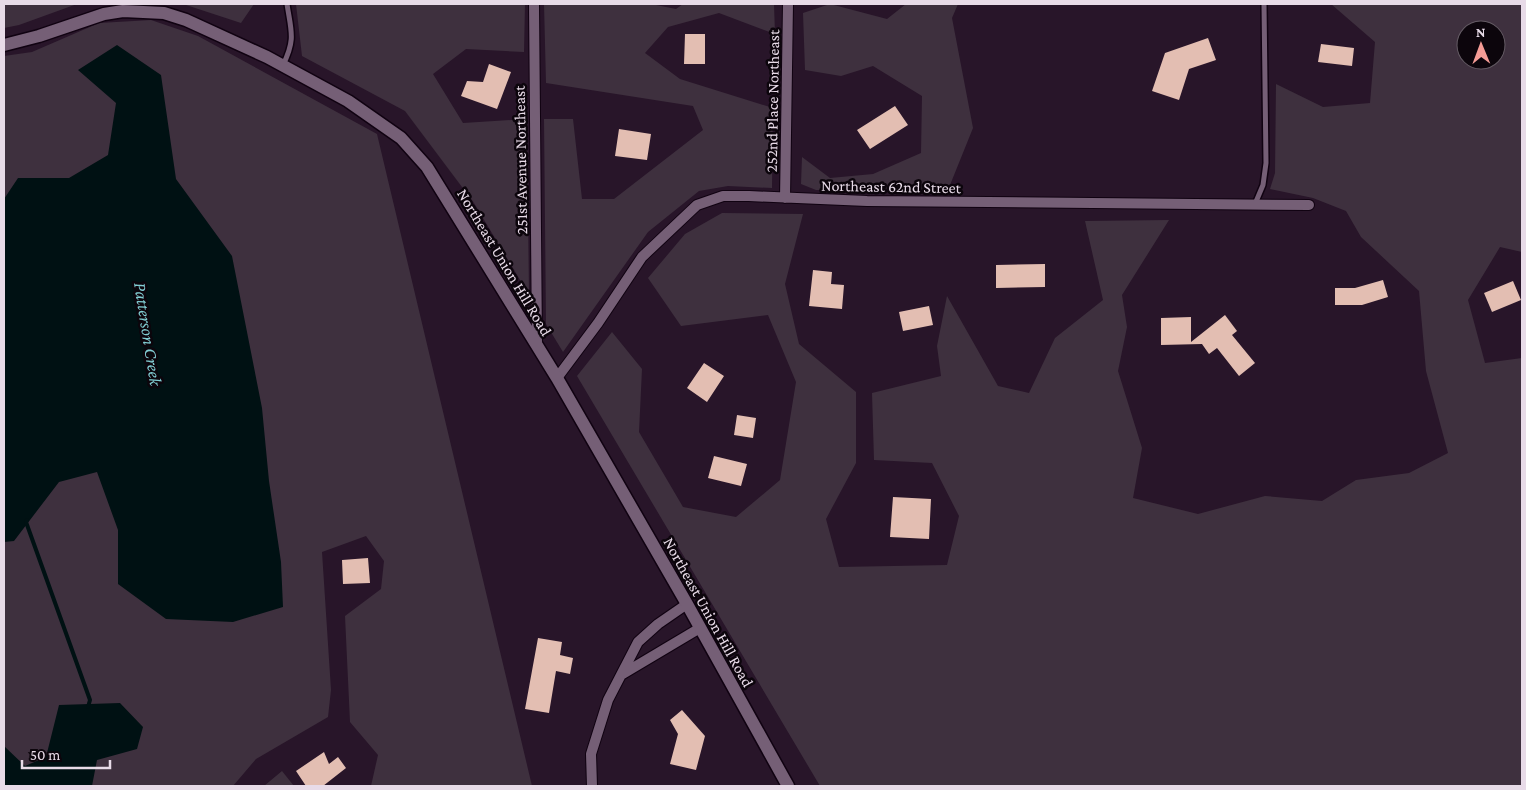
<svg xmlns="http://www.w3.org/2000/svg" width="1526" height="790" font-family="'Crimson Pro',serif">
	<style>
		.green { fill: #3e303e; fill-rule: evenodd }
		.water { fill: #001113 }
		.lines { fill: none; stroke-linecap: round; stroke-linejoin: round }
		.stream { stroke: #001113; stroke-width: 4 }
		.building { fill: #e3beb2 }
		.service-casing { stroke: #100211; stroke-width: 8 }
		.minor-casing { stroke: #100211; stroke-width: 12 }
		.tertiary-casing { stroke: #100211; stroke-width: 15 }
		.service { stroke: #755f76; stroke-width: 5 }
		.minor { stroke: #755f76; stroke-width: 10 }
		.tertiary { stroke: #755f76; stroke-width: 12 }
		.labels { text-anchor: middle; stroke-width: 5; stroke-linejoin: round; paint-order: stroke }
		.street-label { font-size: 16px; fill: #e8dbe8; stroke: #0c050c }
		.water-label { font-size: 18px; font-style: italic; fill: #81cdd3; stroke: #0c050c }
	</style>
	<rect width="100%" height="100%" fill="#281529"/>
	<path class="green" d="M4,4h73l-58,21 -15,3z
		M183,4h71l-13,19z
		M296,4h229l-1,48 -58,-3 -33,25 30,49 64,-4 2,176 -55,-92 -69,-92 -103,-55z
		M544,4h107l25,5 7,-5h91l1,30 -56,-21 -51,14 -23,26 35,26 93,29 -1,80 -44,-2 -29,5 -51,41 -85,120 -17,-28 -2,-205h29l9,80h32l89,-69 -10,-24 -147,-23z
		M830,4l57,15 19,-15h52l-6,14 21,110 -25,62h-132l-15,-6 1,-27 28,21 43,-4 48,-21 1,-57 -49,-30 -32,10 -36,-6 -2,-57z
		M1331,4h191v248l-22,-5 -32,53 17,63 37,-5v428h-702l-243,-410 35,-44 30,37 -3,63 44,75 53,10 44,-37 16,-98 -28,-67 -87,11 -33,-48 37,-44 37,-21 81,1 -18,70 14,60 57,48v71l-30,56 13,48 108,-2 12,-49 -27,-53 -58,-3 -2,-67 69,-17 -4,-30 10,-50 51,90 31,7 26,-55 48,-38 -18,-79 84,-1 -47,75 5,32 -9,44 24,77 -9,50 65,16 67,-18 57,5 34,-21 53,-7 39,-20 -22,-82 -7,-80 -58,-54 -15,-26 -33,-13 -43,-9 5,-16 1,-89 47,23 47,-4 5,-61zM1466,30h30v30h-30z
		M151,20l47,16 179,98 155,652h-161l7,-31 -28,-33 -5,-106 36,-27 3,-28 -18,-25 -44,16 9,138 -3,27 -72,42 -23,27h-229v-730l28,-4 67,-29z
		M282,771l12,15h-30z"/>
	<path class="water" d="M117,45l44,30 15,104 56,77 30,152 7,73 12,81 2,45 -50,15 -67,-3 -48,-35v-54l-21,-58 -38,10 -45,59 -10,1v-343l14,-21h51l39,-23 8,-52 -38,-33z
		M120,703l23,24 -6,22 -40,11 -5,26h-88v-40l21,20 21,-9 13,-52z"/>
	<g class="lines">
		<path class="stream" d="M27,520l-1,2 64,178 -2,7"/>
	</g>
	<path class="building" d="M685,34h20v30h-21z
		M1208,38l8,22 -27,9 -10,31 -27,-9 13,-38z
		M1321,44l33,4 -2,18 -34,-4z
		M489,64l22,8 -14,37 -36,-13 6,-15 16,1z
		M895,106l13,19 -38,24 -13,-19z
		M619,129l32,5 -4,26 -32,-4z
		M1045,264v23l-49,1v-23z
		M813,270l19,2 -1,12 13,1 -2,24 -33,-3z
		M1383,280l5,17 -26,8h-27v-17h20z
		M1513,281l8,19 -29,12 -8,-19z
		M929,306l4,19 -30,6 -4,-19z
		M1225,315l12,16 -5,4 23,28 -16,13 -22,-28 -8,6 -7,-10 -41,1v-27l30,-1v25z
		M704,363l20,13 -17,26 -20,-14z
		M737,415l19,3 -3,20 -19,-3z
		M714,456l33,8 -6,22 -33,-8z
		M893,497l38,2 -2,40 -39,-2z
		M368,558l2,25 -27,1 -1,-24z
		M538,638l24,4 -2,13 13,3 -3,16 -14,-3 -7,42 -24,-4z
		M682,710l23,26 -9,34 -26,-6 8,-30 -8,-14z
		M324,752l5,12 9,-7 8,11 -23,18h-17l-10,-15z"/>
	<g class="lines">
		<g class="service-casing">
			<path id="service" d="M283,65c13,-26 8,-34 4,-61
				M1255,204l8,-19 3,-22 -2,-159"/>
		</g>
		<g class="minor-casing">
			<path id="minor" d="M534,4l3,341
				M785,198l3,-194
				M557,378l41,-55 44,-66 55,-52 26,-9h26l118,5 442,4
				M621,675l79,-47
				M592,786l-1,-32 17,-54 30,-58 20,-18 29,-20"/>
		</g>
		<g class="tertiary-casing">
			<path id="tertiary" d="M4,45l35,-9 65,-22 19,-3 41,2 22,7 81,37 81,44 53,37 26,29 130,211 130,226 101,182"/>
		</g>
		<use href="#service" class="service"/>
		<use href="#minor" class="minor"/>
		<use href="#tertiary" class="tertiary"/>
	</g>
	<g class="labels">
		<g class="street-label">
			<text transform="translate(772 101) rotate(-89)" y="6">252nd Place Northeast</text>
			<text transform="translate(520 160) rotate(-91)" y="6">251st Avenue Northeast</text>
			<text transform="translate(891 186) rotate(1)" y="6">Northeast 62nd Street</text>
			<text transform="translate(505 262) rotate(59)" y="6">Northeast Union Hill Road</text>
			<text transform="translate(709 612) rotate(61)" y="6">Northeast Union Hill Road</text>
		</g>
		<g class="water-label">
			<text transform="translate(148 334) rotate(81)" y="6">Patterson Creek</text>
		</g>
	</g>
	<rect width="1526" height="790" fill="none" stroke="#e8dbe8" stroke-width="10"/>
	<g transform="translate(1481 45) rotate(359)"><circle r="24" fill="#0c050c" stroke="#645b64"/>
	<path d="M0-4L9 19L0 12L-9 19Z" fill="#f59c96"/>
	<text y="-8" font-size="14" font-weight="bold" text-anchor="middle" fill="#e8dbe8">N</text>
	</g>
	<path d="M22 760v8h88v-8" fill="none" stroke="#e8dbe8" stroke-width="2.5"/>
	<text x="30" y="760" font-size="15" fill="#e8dbe8" stroke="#0c050c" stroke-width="4" paint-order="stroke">50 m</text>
</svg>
